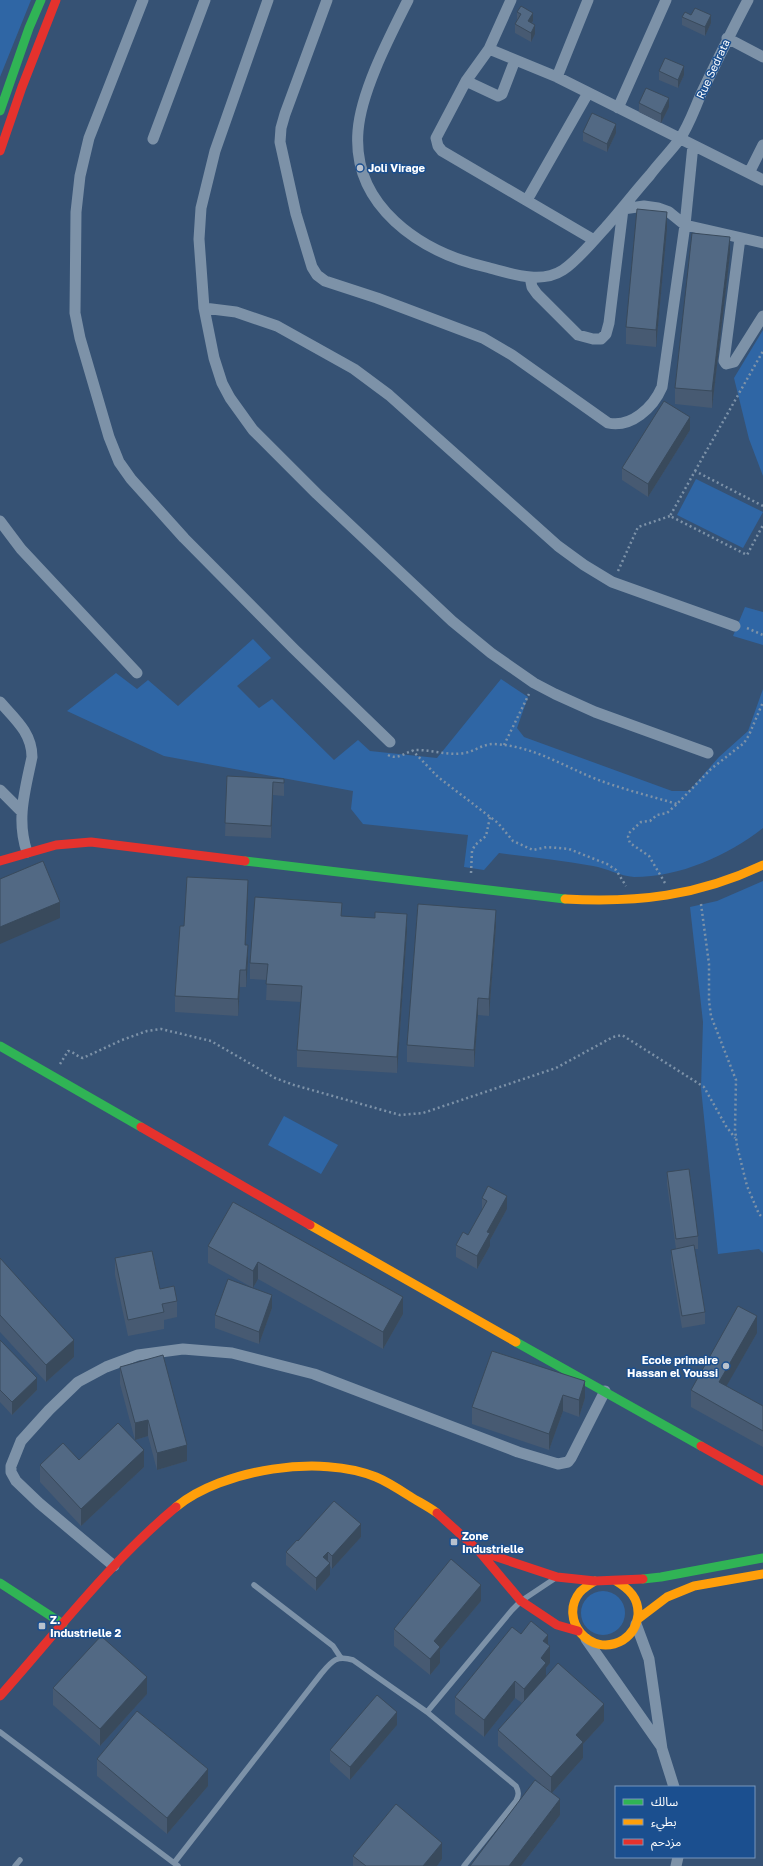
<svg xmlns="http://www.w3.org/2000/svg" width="763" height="1866" font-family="'Golos Text','Noto Sans Arabic',sans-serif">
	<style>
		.green { fill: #2f66a5 }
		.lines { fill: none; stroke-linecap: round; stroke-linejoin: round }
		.path { stroke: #7d92a8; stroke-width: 2.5; stroke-dasharray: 2 3; stroke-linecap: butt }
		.lane { stroke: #7d92a8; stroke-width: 5.5 }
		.street { stroke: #7d92a8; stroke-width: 11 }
		.fast { stroke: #30b455; stroke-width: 9 }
		.slow { stroke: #ff9f0a; stroke-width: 9 }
		.jam { stroke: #e5322d; stroke-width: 9 }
		.wall { fill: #475a72 }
		.shaded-wall { fill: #394a5c }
		.building { fill: #526984; stroke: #394a5c }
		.poi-dot { fill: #b9c2ce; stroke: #1b4f8f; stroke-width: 1.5 }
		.labels { text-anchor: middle; stroke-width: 3; stroke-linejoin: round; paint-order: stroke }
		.street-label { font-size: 11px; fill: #fff; stroke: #1b4f8f }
		.poi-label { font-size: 11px; font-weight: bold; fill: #fff; stroke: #1b4f8f; text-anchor: start }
	</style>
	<rect width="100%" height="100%" fill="#365274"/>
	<path class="green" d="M0,0h31l-31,77z
		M763,330v146l-14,-37 -15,-61z
		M696,479l67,33 -20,36 -66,-33z
		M745,607l18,5v33l-30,-9z
		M253,639l18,19 -34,28 22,22 13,-9 62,61 24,-20 12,11 67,7 64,-79 27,18 -11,31 7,9 148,54h17l30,-34 29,-26 15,-42v139c-36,28 -83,49 -129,49 -14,-1 -28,-9 -41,-11 -31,-6 -63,-9 -94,-13l-15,17 -20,-3 4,-32 -105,-11 -12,-15 2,-18 -189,-35 -97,-45 49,-38 21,16 11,-9 30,26z
		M763,881v372l-4,-4 -41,5 -17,-166 2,-66 -13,-115 27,-6z
		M284,1116l54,29 -17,29 -53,-29z
		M581 1613a22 22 0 1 1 44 0a22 22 0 1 1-44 0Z"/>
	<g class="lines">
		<path class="path" d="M695,471l68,-120
			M763,506l-68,-35 -25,45 77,39 16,-30
			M618,571l20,-44 32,-11
			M747,628l16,7
			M504,745l25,-51
			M412,750l26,27 60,46 15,18 20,9 14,-3 22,2 38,15 9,6 10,16
			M388,755c11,6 19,-5 29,-5 16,0 31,6 48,3 10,-2 18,-9 29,-9 39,2 67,21 102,35 26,10 54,17 81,25
			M471,873l1,-22 3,-6 11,-9 4,-19
			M665,883l-16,-27 -19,-13 -2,-6 1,-4 12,-11 9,-1 7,-6 10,-2 10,-9 34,-35 33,-26 5,-8 14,-33
			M701,904l8,60v37l2,15 25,64 -1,49 2,17 10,40 12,28 4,4
			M60,1064l8,-13c5,0 9,6 15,7l39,-18 25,-9 14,-2 50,12 64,37 19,7 106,30 23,-2 133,-45 57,-31 9,-2 82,52 22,39 9,12"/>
		<path class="lane" d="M254,1585l79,61 8,12
			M427,1712l89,74c3,6 3,9 0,15l-52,65
			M0,1732l178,134
			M174,1863l147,-189c11,-13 15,-19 32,-14l74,52 85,-102 9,-9 33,-22
			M15,1866l5,-6"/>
		<path class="street" d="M143,0l-54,138 -9,38 -4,36 -1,101 5,25 29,99 10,25 12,17 53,59 110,111 96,93
			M268,0l-53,151 -14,57 -2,31 5,69 10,50 8,25 8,15 23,32 64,64 135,127 39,32 43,30 21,11 40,18 113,41
			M327,0l-42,114 -4,14 -1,14 16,72 16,53 5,8 8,6 52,17 106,40 29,17 96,68c23,5 45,-15 54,-36l23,-162 8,-80
			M408,0c-18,36 -47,91 -50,131 -6,75 62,121 128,136 24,6 54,18 77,3 15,-10 31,-30 43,-43 15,-17 29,-35 44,-52 9,-12 20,-23 29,-35 10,-14 16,-33 23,-48 15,-31 30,-62 46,-92
			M511,0l-22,49 -23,32 -30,57 2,8 4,5 152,89
			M727,38l36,19
			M489,49l68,28 206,103
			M557,77l31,-77
			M466,81l32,15 4,-2 13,-34
			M618,108l48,-108
			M153,139l52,-139
			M749,173l14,-28
			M527,200l61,-107
			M740,238l-16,123 2,3 8,-2 29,-46
			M530,277l2,10 5,7 41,41 15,4h8l5,-5 3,-11 14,-114 21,-3 14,2 11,4 16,13 78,18
			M204,308l32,4 41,14 77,43 35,26 169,151 26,19 28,17 123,44
			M0,521l21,28 116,124
			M0,702c15,17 32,31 32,55 -7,34 -16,62 -5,95
			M0,790l21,21
			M114,1566l-75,-63 -23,-22 -5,-9v-6l10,-25 28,-31 29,-28 28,-15 32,-12 45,-6 49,4 82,21 204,78 40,12 10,-2 3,-4 34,-67
			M636,1624l13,35 13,90 12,38
			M586,1639l75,107
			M676,1866l2,-9"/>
		<path class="fast" d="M0,111l29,-83 12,-28
			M245,861l320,38
			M0,1046l141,81
			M516,1342l185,104
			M643,1579l18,-2 102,-19
			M0,1583l63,41"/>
		<path class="slow" d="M565,899c72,4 133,-3 198,-34
			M310,1225l206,117
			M176,1507c46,-38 145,-53 200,-30 12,5 24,13 35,20 8,5 18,10 26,16
			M595,1581c-5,3 -11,7 -15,11 -22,27 10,67 43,48 9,-6 14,-15 15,-25 1,-17 -9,-26 -22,-34
			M638,1619l29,-22 27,-11 69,-12"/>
		<path class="jam" d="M0,151l22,-64 34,-87
			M0,861l56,-16 35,-3 154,19
			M141,1127l169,98
			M701,1446l62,35
			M437,1513l42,38 42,50 36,24 21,6
			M479,1551l78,26 38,4 48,-2
			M0,1696c57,-64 110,-134 176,-189"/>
	</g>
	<path class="wall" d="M517,12l16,9 -1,2 3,11 -4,8 -16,-9v-9l2,-4z
		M682,17l29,6 -6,13 -23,-11z
		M659,71l25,4 -6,13 -19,-8z
		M639,103l30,4 -8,16 -22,-11z
		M583,132l33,1 -9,19 -24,-11z
		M667,229l-11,118 -30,-3v-17z
		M730,254l-18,154 -37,-4v-16z
		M690,430l-42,67 -26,-17v-12z
		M227,776l57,3v17l-11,-1 -2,43 -46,-2z
		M248,897l-2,48 2,16 -2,26h-6l-2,29 -63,-4v-16l9,-70z
		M342,916l65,15 -10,142 -100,-6v-17l4,-48 -35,-2 1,-20 -17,-1v-16z
		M496,926l-7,90 -11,-1 -4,52 -67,-5v-17z
		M667,1172l31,64v13h-4l11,63v12l-23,4 -11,-66v-12l5,-1 -9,-65z
		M482,1198l25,11 -17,31v6l-13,23 -21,-12v-12l12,-10 14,-24z
		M233,1202l170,112 -20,35 -125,-70 -5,9 -45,-25v-17z
		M0,1258l74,99 -28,25 -46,-50z
		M115,1258l62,43v16l-13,3v9l-36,7 -13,-61z
		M272,1308l-13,36 -44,-16v-13z
		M757,1333l-31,53 37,20v41l-72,-40v-17z
		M0,1340l37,50 -25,25 -12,-13z
		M492,1351l93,47 -6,19 -16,-6 -14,39 -77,-26v-17z
		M120,1367l67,94 -30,9 -9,-34 -13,4 -15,-56z
		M79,1460l65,7 -63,59 -41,-44v-17z
		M361,1537l-29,32 -2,-3v9l-14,16 -30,-26v-13l12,-11z
		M481,1601l-41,49v13l-10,12 -36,-29v-17z
		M521,1634l27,10 2,19 -4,5v8l58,45 -21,23v14l-31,35 8,22 -39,51h-51l71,-82 -43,-38v-16l24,-27 -7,-5 -31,39 -29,-23v-17z
		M53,1688l94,6 -47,52 -47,-41z
		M397,1725l-47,55 -20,-18v-12z
		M97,1759l111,27 -41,48 -70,-58z
		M353,1856l89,3 -5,7h-84z"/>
	<path class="shaded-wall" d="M533,13v8l-5,8v-8z
		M711,15v8l-6,13v-9z
		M535,25v9l-4,8v-9z
		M684,66v9l-6,13v-8z
		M669,98v9l-8,16v-9z
		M616,124v9l-9,19v-8z
		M667,212v17l-11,118v-17z
		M730,237v17l-18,154v-17z
		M690,417v13l-42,67v-13z
		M273,782v13l-2,43v-12z
		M248,880v17l-3,64v-16z
		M60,902v16l-60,26v-17z
		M496,910v16l-7,90v-17z
		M407,914v17l-10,142v-16z
		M248,945v16l-2,26v-17z
		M240,970v17l-2,29v-17z
		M478,998v17l-4,52v-17z
		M507,1196v13l-17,31v6l-13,23v-13l10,-24z
		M258,1262v17l-5,9v-17z
		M272,1295v13l-13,36v-12z
		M403,1297v17l-20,35v-17z
		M757,1316v17l-38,66v-17z
		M74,1340v17l-28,25v-17z
		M37,1378v12l-25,25v-13z
		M585,1381v17l-6,19v-17z
		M563,1395v16l-14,39v-16z
		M148,1420v16l-13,4v-17z
		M187,1445v16l-30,9v-17z
		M144,1450v17l-63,59v-17z
		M361,1524v13l-29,32v-13z
		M328,1552v13l2,-2v12l-14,16v-13l7,-21z
		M481,1585v16l-41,49v13l-10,12v-16l4,-18z
		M548,1635v14l2,-3v17l-4,5v11l-22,27v-17l19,-48z
		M147,1677v17l-47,52v-17z
		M515,1681v17l-31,39v-17z
		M604,1704v17l-21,23v14l-32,36v-17l25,-42z
		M397,1712v13l-47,55v-13z
		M208,1769v17l-41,48v-16z
		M560,1799v16l-39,51h-12z
		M442,1843v16l-5,7h-14z"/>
	<path class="building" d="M521,6l12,7 -5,8 7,4 -4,8 -16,-9 6,-10 -4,-2z
		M695,8l16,7 -6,12 -23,-10 3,-5 6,3z
		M665,58l19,8 -6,14 -19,-9z
		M646,88l23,10 -8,16 -22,-11z
		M592,113l24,11 -9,20 -24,-12z
		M637,209l30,3 -11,118 -30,-3z
		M692,233l38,4 -18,154 -37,-3z
		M664,401l26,16 -42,67 -26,-16z
		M227,776l57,3v4l-11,-1 -2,44 -46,-3z
		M43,861l17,41 -60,25v-48z
		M187,877l61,3 -3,65h3l-2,25h-6l-2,29 -63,-3 5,-70h4z
		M255,897l87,6 -1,13 34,2v-6l32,2 -10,143 -100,-7 5,-64 -36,-2 2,-20 -18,-1z
		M418,904l78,6 -7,89 -11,-1 -4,52 -67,-5z
		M689,1169l9,67 -22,3 -9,-67z
		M488,1186l19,10 -20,36 3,1 -13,23 -21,-11 7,-13 5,3 19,-34 -5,-3z
		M233,1202l170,95 -20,35 -125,-70 -5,9 -45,-25z
		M694,1245l11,67 -23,4 -11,-66z
		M152,1251l8,38 14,-3 3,15 -15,3 2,8 -36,8 -13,-62z
		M0,1258l74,82 -28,25 -46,-50z
		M228,1279l44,16 -13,37 -44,-17z
		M738,1306l19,10 -38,66 44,24v25l-72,-41z
		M0,1340l37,38 -25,24 -12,-12z
		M492,1351l93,30 -6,19 -16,-5 -14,39 -77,-27z
		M163,1355l24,90 -30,8 -9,-33 -13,3 -15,-56z
		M118,1423l26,27 -63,59 -41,-44 23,-22 16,17z
		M334,1501l27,23 -29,32 -4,-4 -5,5 7,6 -14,15 -30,-26 11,-12 1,1z
		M451,1559l30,26 -47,56 6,6 -10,12 -36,-30z
		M531,1621l17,14 -5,6 7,5 -9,12 5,5 -22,26 -9,-8 -31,39 -29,-23 57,-70 9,7z
		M101,1636l46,41 -47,52 -47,-41z
		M558,1663l46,41 -28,31 7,7 -32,35 -53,-47z
		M377,1695l20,17 -47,55 -20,-17z
		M137,1711l71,58 -41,49 -70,-59z
		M535,1780l25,19 -51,67h-39z
		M396,1804l46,39 -19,23h-57l-13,-10z"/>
	<g class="poi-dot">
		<circle cx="360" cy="168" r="4"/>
		<circle cx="726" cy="1366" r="4"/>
		<rect x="450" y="1538" width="8" height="8" rx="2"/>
		<rect x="38" y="1622" width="8" height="8" rx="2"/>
	</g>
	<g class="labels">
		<g class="street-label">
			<text transform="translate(713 69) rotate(-65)" y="4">Rue Sedrata</text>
		</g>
		<g class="poi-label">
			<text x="368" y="172">Joli Virage</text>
			<text x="718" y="1364" text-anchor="end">Ecole primaire<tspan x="718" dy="13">Hassan el Youssi</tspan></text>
			<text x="462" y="1540">Zone<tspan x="462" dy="13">Industrielle</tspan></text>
			<text x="50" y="1624">Z.<tspan x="50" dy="13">Industrielle 2</tspan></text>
		</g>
	</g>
	<rect x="615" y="1786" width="140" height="72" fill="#1b4f8f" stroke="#7695bc"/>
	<rect x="623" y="1799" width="20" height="6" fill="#30b455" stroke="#7695bc"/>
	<text x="651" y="1806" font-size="12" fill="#ffffff">سالك</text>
	<rect x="623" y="1819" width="20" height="6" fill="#ff9f0a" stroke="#7695bc"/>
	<text x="651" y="1826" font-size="12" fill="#ffffff">بطيء</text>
	<rect x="623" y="1839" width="20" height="6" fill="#e5322d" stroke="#7695bc"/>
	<text x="651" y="1846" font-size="12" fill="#ffffff">مزدحم</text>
</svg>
